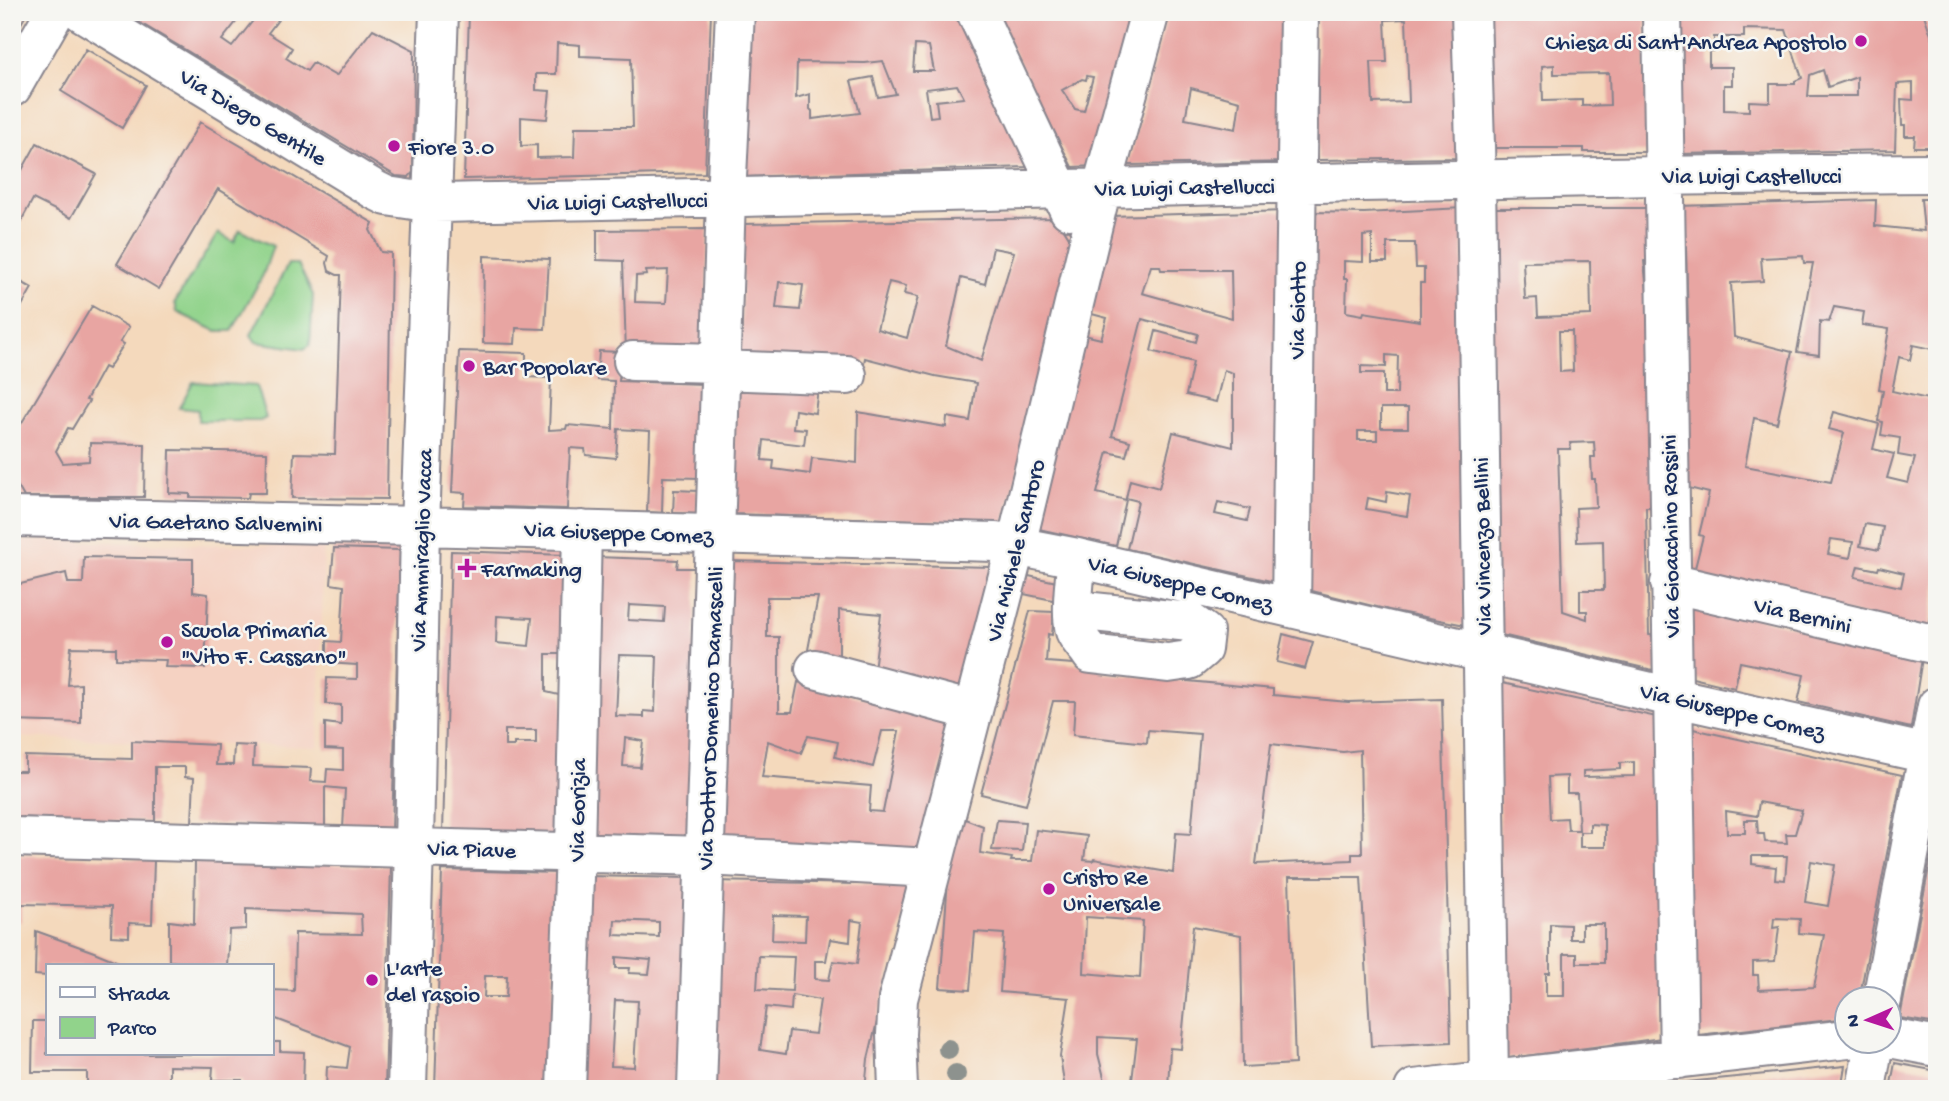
<svg xmlns="http://www.w3.org/2000/svg" width="1949" height="1101" font-family="'Gochi Hand',sans-serif">
	<style>
		.built { fill: #f5d2c2 }
		.green { fill: #91d38b; stroke: #568174; stroke-width: 2 }
		.building { fill: #e8a5a2; fill-rule: evenodd }
		.lines { fill: none; stroke-linecap: round; stroke-linejoin: round }
		.minor-casing { stroke: #88848d; stroke-width: 42 }
		.minor { stroke: #fff; stroke-width: 38 }
		.tree { fill: #8d928e }
		.poi-dot { fill: #b5179e; stroke: #f6f6f2; stroke-width: 2.5 }
		.labels { text-anchor: middle; stroke-width: 5; stroke-linejoin: round; paint-order: stroke }
		.poi-label { font-size: 23px; fill: #1b2f5e; stroke: #f6f6f2; text-anchor: start }
		.street-label { font-size: 23px; fill: #1b2f5e; stroke: #f6f6f2 }
	</style>
	<rect width="100%" height="100%" fill="#f6f6f2"/>
	<filter id="ink" filterUnits="userSpaceOnUse"><feTurbulence type="fractalNoise" baseFrequency=".0143" numOctaves="2"/><feDisplacementMap in="SourceGraphic" scale="14" xChannelSelector="R" yChannelSelector="G"/><feConvolveMatrix kernelMatrix="1 2 1 2 8 2 1 2 1" color-interpolation-filters="sRGB"/></filter>
	<filter id="wash" filterUnits="userSpaceOnUse"><feTurbulence type="fractalNoise" baseFrequency=".00686" numOctaves="4" result="noise"/><feDisplacementMap in="SourceGraphic" scale="28" xChannelSelector="R" yChannelSelector="G"/><feGaussianBlur stdDeviation="1.57" result="paint"/><feColorMatrix in="noise" values="0 0 0 0 0 0 0 0 0 0 0 0 0 0 0 0 0 1.4 0 .05"/><feComposite in="paint" operator="in"/></filter>
	<g filter="url(#wash)">
		<rect width="100%" height="100%" fill="#f4d9bc"/>
		<path class="built" d="M12,540l312,7 -6,200 -306,-10z"/>
		<path class="green" d="M240,230l33,16 -10,29 -31,56h-16l-39,-19 -2,-10 43,-69 16,9z
			M288,264h10l15,31 -3,50 -6,4 -48,-7 -5,-7z
			M193,382l63,4 10,32 -6,3h-62v-11l-19,-2z"/>
		<g id="blocks">
			<path class="building" d="M12,12l14,3 -14,24z
				M122,12h122l-22,28 10,7 28,-35h24l-16,21 24,15 -6,10 21,13 6,-8 23,13 37,-47 41,21 -1,122 -4,5 -13,-1z
				M469,12h242l-6,161 -241,6zM557,43l23,2v11l51,2 2,69h-58l-1,30 -37,1v-13l-16,1v-29l26,2 3,-28 -14,-1v-16h20z
				M750,12h119l79,4 13,6 67,145 -287,10zM915,45l14,1 5,25h-21zM883,61l13,33 -18,3 -5,-20 -22,4 9,32 -48,6v-8l-2,-2v-15l-14,4 1,-36 68,1zM957,85l7,13 -28,3 2,15 -8,1 -4,-28z
				M994,12h143l-41,154 -24,1zM1087,76l6,1 -9,34 -9,-2 -13,-19 20,-11 4,1z
				M1168,12h120v150l-160,3zM1191,88l49,13 -4,28 -51,-10z
				M1317,12h141l1,146 -141,2zM1406,19l3,83 -36,1 -2,-41h16l-2,-42z
				M1486,12h160v140h-62v-4h-93zM1554,65v9l55,-1 1,32 -28,1v-6l-39,1 -1,-35z
				M1675,12h248l14,40v95h-23l1,-11h-10v-11h-3l-1,-26 12,1v-17l-16,1 -2,66 -219,4zM1744,29l42,1 16,48 -7,3v3h-25v18l-21,-1v10l-25,-1v-25h8v-18h-23v-16h5v-14h30zM1823,70l5,17 29,-10v19h-49l2,-21z
				M86,49l60,36 -24,43 -61,-37z
				M200,122l173,101 -3,7 11,22 10,1 -4,246 -95,-1 2,-45 41,1 6,-179h-4l-8,-4 -2,-8 2,-7 -111,-67 -59,100 -42,-25z
				M37,143l59,31 -25,44 -38,-19 -21,39v-50z
				M1921,199h16v151l-24,-5 -3,15 -11,-3 -7,34 45,10v183l-9,47 -235,-55 10,-40 -4,-1 10,-42 -28,-7 1,-162 6,2 -2,-79h-7l-1,-41 198,-6 -1,26 49,5zM1803,256l1,7h9l-16,89 22,3 1,-34 9,1 5,-15 30,5 -2,13 27,4 -10,60 4,1 -5,31 5,1 -2,13 19,3 -2,17 17,3 -7,25 -21,-5 7,-24 -21,-5 6,-25 -45,-12 -5,17 15,4 -13,49 -86,-16 9,-48 23,5 15,-71 -58,-15 -3,-54 32,-2 -2,-23zM1865,524l18,3 -4,23 -19,-4zM1831,539l22,3 -3,16 -22,-4zM1858,566l20,4 1,-3 25,6 -3,14 -46,-10z
				M1463,208l2,417 -76,-15 -81,-20 5,-378 51,1zM1372,235v27h15v-19h28l1,25h8v15h-4v38l-56,-9 -1,3 -17,-3 1,-33h-3v-18l19,1v-26zM1386,355l12,1 -1,38h-13v-21h-23v-7l25,1zM1381,408h27v20h-27zM1358,431h19v9h-19zM1387,492l23,4 -3,20 -41,-7 2,-11 18,4z
				M1488,208h160l4,52 -8,1 5,54 7,192h-10l3,128 9,2 -1,34 -160,-37zM1590,261l1,54 -53,2 -1,-19 -12,1 -2,-37zM1559,331h13l1,40 -13,1zM1594,442l1,15h-4l1,22h3l1,28 -20,1 1,34 26,-1 1,49h-24v21h7v8l-24,-8 -5,-162h13l-1,-6z
				M1285,211l-5,372 -153,-34 11,-48 -12,-3 4,-18 29,8 14,-56 60,15v-74l-9,-3 -8,32 -30,-7 7,-33 -42,-11 5,-20 40,11 2,-8 -56,-15 -30,117 18,5 -4,15 -18,-4 -11,41 29,7 -10,46 -82,-18 46,-194 21,5 6,-21 -19,-5 22,-97zM1151,266h9l1,4h70l1,48 -90,-25zM1218,502l32,7 -3,12 -32,-7z
				M1057,218l18,29 -71,276 -272,-9 4,-129 82,3 -3,25 -20,-3 -2,18 13,1 -2,16 -40,-5 -2,20 12,1 -1,8 37,5 2,-16 45,5 1,-51 88,15 1,-10 23,4 6,-38 -41,-7 -70,-18 -1,5 -123,-7 2,-132zM993,248l21,4 -33,109 -35,-15 15,-68 24,6zM779,282l24,3 -3,25 -24,-2zM889,282l17,4 -2,8 14,3 -11,41 -30,-9z
				M708,229l-3,125 -79,-1 -3,-92 -26,-1v-30zM668,270l-2,33 -31,-1 1,-26 11,-1 -1,-4z
				M484,256l65,3 -4,70 -29,-1 -1,16 -32,-1z
				M12,277l20,11 -20,35z
				M92,306l37,21 -9,15 4,2 -16,25 -4,-2 -18,33 3,1 -5,8 -12,20 -4,-1 -12,23 7,12 26,-2 1,-18 55,1 -1,53h-120l-12,-21v-37z
				M459,351l67,2v24l25,1 -2,52 17,-1 1,-4 46,4 1,-48 -17,-1 2,-29 22,1 -2,29 84,3 -3,94 -37,-1 -1,36 -15,-1 3,-81 -32,-2 -2,29 -30,-3 -1,-6 -15,-1 -3,61 -103,-3 1,-13 -13,-1z
				M170,450l97,2 -1,41h-17l-1,5 -58,-1v-3l-21,-1z
				M674,490l24,1 -1,23 -24,-1z
				M334,548l66,2 -8,281 -49,-2 2,-40 -20,-2v41l-133,-5 2,-45 -9,-1v-10h-30v55l-143,-5v-46h13v-15l107,3v-18l85,4 -1,20h17l1,-20 20,1 -1,20 58,2 -1,13 16,1 1,-13 16,1v-20l-18,-1v-26l16,2v-20l-15,-1 1,-26 30,1v-14l-30,-2v-22l14,1 3,-56 -13,-2z
				M451,551l115,4 -2,99h-18v38l17,4 -2,143 -118,-7zM497,616l35,2 -3,28 -33,-3zM505,730h31v13h-22v3h-9z
				M84,557l109,2v33l15,2 -3,74 -40,-1 1,-7 -50,-1v-11l-45,-1 -3,38 13,-1v39l-69,-2v-135l54,-13 2,10h15z
				M596,557l82,3 -1,8h20l-9,276 -101,-2zM629,605l36,2 -1,15 -36,-2zM619,655l38,1 -2,56 -11,-1v6l-28,-1zM625,738l18,3 -3,26 -17,-1z
				M729,561l262,6 -27,125 -90,-22 7,-56 -42,-4v52l-32,-7 11,-58h-51v40h12v75h13l6,-30 153,38 -29,130 -202,-7zM882,731h17l-16,81 -14,-1 2,-25 -109,-9 6,-36 33,12 7,-17 30,6 -3,15 38,10z
				M1024,575l42,9 -4,18 -43,-9z
				M1683,600l239,58 -11,70 -113,-26 6,-27 -64,-13 -5,26 -51,-12z
				M1030,611l24,1 -2,23 -4,-1 -2,28 57,4 -1,7 171,16v6l75,7 94,-3 9,343 -80,4 -10,-169h-72l6,187 -52,3 -2,-132 -48,-9 -12,123 -11,-1 -2,41h-37l6,-50 -39,-2v17l9,35h-42l-5,-33 9,-58 -69,-6 4,-58 -29,-2 -5,58 -30,-2 9,-122 11,-49 23,9 -3,27 32,5 -1,3h21l4,-31 51,6 -3,24 9,1 1,-2 79,14 3,-40 15,1 9,-100 -52,-4 -1,13 -74,-8 2,-34h-22l-27,104 -45,-11zM1271,744l72,8 17,-2 2,104h-10v6l-96,4zM1086,917l57,4 -3,57 -56,-5z
				M1283,634l30,8 -8,27 -28,-7z
				M1498,682l163,36 1,320 -160,21zM1634,762v14l-51,1v-6l37,-2v-6zM1567,776v17h10l2,37h-11l-1,-12 -17,1 -2,-42zM1590,824l15,1v22h-25v-15h10zM1550,924l20,1v14h12v-15h22v39h-27v-9h-13v42h-18v-23h4z
				M1684,727l218,48 -43,225h-11v18l-159,18zM1759,802l43,8 -7,24h-9l1,9 -22,-1 -1,-8h-6l-1,-14h-12v13h-18l-1,-22 31,5zM1752,856h35l-2,24 -10,-1 1,-12 -24,-3zM1811,861l24,4 -7,41 -23,-4zM1774,918l26,1 -1,14 25,2 -10,52 -55,3 -1,-15h-5v-13l22,-1 4,-34 -6,1z
				M997,820l28,2 -3,29 -30,-1z
				M1935,836h2v188l-37,-6z
				M12,855l142,5 -2,64 -23,-1v14l-18,-1 1,-30 -91,-2v18l-9,-2z
				M195,861l196,5 -6,223h-59l1,-23 20,2 3,-21 -79,-30v-27l23,1 1,-58 67,1 -1,-20 -115,-5v20l-17,1 -2,36h-37v-3l-21,-2v-40l25,3z
				M442,870l115,3 -6,216h-116zM485,976h22l-1,21h-22z
				M586,876l102,2 -9,211h-100zM615,920l44,2v15l-45,-2zM616,957l35,3 -2,14 -20,-1 1,-5h-14zM615,1000l23,1 -4,66 -23,-1z
				M714,881l196,4 -42,174 -3,30h-155zM773,915l33,1 -1,25 -33,-1zM851,920l11,2 -5,42 -24,-3 -4,19 -14,-1v-18h11l4,-22 20,3zM759,956l35,1 -2,34 -35,-2zM792,995l28,5 -5,34 -26,-3 -3,23 -26,-4 6,-43 25,3z
				M36,931l58,21 34,14h-81v10l-12,-1z
				M33,1021h14v33h224v-12h9v9l24,1 -1,37h-61v-9h-30l1,-13 -44,-1v22l-82,-3v-13h-55z
				M1895,1063l42,8v18h-47z
				M1845,1066l-4,23h-164l1,-6z"/>
		</g>
	</g>
	<g filter="url(#ink)">
		<use href="#blocks" fill-opacity="0" stroke="#88848d" stroke-width="2"/>
		<g class="lines">
			<g class="minor-casing">
				<path id="minor" d="M82,12l293,178 12,6 46,7c501,-8 1002,-27 1504,-30
					M976,12l93,198
					M1471,12l5,167 13,902 -15,8
					M1662,12l17,1047
					M12,87l43,-75
					M633,361l88,2
					M721,370l126,5
					M12,517l408,9 575,16 82,16 595,139 265,59
					M1670,583l267,62
					M1291,608l8,-596
					M1074,610l116,12 14,10 -2,17 -13,11 -21,3 -77,-9c-4,-7 -13,-15 -16,-23 -5,-18 0,-55 2,-73
					M815,669l158,42
					M12,837l693,19 227,12
					M1882,1000l55,-294
					M1890,1038l47,9
					M407,1089l7,-242 6,-321 19,-514
					M566,1089l9,-238 7,-321
					M697,1089l29,-891 9,-186
					M898,1089l-2,-55 2,-35 118,-454 86,-358 48,-175
					M1414,1089l434,-50
					M1866,1089l8,-47"/>
			</g>
			<use href="#minor" class="minor"/>
		</g>
		<g class="tree">
			<circle cx="948" cy="1049" r="10"/>
			<circle cx="956" cy="1074" r="10"/>
		</g>
	</g>
	<g class="poi-dot">
		<circle cx="1861" cy="41" r="7"/>
		<circle cx="394" cy="146" r="7"/>
		<circle cx="469" cy="366" r="7"/>
		<path d="M463.5 557.5h7v7h7v7h-7v7h-7v-7h-7v-7h7z"/>
		<circle cx="167" cy="642" r="7"/>
		<circle cx="1049" cy="889" r="7"/>
		<circle cx="372" cy="980" r="7"/>
	</g>
	<g class="labels">
		<g class="poi-label">
			<text x="1847" y="49" text-anchor="end">Chiesa di Sant'Andrea Apostolo</text>
			<text x="408" y="154">Fiore 3.0</text>
			<text x="483" y="374">Bar Popolare</text>
			<text x="481" y="576">Farmaking</text>
			<text x="181" y="637">Scuola Primaria<tspan x="181" dy="26">"Vito F. Cassano"</tspan></text>
			<text x="1063" y="884">Cristo Re<tspan x="1063" dy="26">Universale</tspan></text>
			<text x="386" y="975">L'arte<tspan x="386" dy="26">del rasoio</tspan></text>
		</g>
		<g class="street-label">
			<text transform="translate(254 116) rotate(31)" y="8">Via Diego Gentile</text>
			<text x="1752" y="183">Via Luigi Castellucci</text>
			<text transform="translate(1185 186) rotate(-1)" y="8">Via Luigi Castellucci</text>
			<text transform="translate(618 200) rotate(-1)" y="8">Via Luigi Castellucci</text>
			<text transform="translate(1296 310) rotate(-89)" y="8">Via Giotto</text>
			<text transform="translate(216 521) rotate(1)" y="8">Via Gaetano Salvemini</text>
			<text transform="translate(619 531) rotate(2)" y="8">Via Giuseppe Comez</text>
			<text transform="translate(1669 536) rotate(-91)" y="8">Via Gioacchino Rossini</text>
			<text transform="translate(1481 546) rotate(-91)" y="8">Via Vincenzo Bellini</text>
			<text transform="translate(420 550) rotate(-88)" y="8">Via Ammiraglio Vacca</text>
			<text transform="translate(1014 550) rotate(-76)" y="8">Via Michele Santoro</text>
			<text transform="translate(1181 582) rotate(13)" y="8">Via Giuseppe Comez</text>
			<text transform="translate(1803 614) rotate(13)" y="8">Via Bernini</text>
			<text transform="translate(1733 710) rotate(13)" y="8">Via Giuseppe Comez</text>
			<text transform="translate(709 718) rotate(-88)" y="8">Via Dottor Domenico Damascelli</text>
			<text transform="translate(576 810) rotate(-89)" y="8">Via Gorizia</text>
			<text transform="translate(472 848) rotate(2)" y="8">Via Piave</text>
		</g>
	</g>
	<rect width="1949" height="1101" fill="none" stroke="#f6f6f2" stroke-width="42"/>
	<rect x="46" y="964" width="228" height="91" fill="#f6f6f2" stroke="#9ea6b7" stroke-width="2"/>
	<rect x="60" y="987" width="35" height="10" fill="#ffffff" stroke="#9ea6b7" stroke-width="2"/>
	<text x="108" y="1000" font-size="21" fill="#1b2f5e">Strada</text>
	<rect x="60" y="1017" width="35" height="21" fill="#91d38b" stroke="#9ea6b7" stroke-width="2"/>
	<text x="108" y="1034" font-size="21" fill="#1b2f5e">Parco</text>
	<g transform="translate(1868 1020) rotate(267)"><circle r="33" fill="#f6f6f2" stroke="#9ea6b7" stroke-width="2"/>
	<path d="M0-5L12 26L0 18L-12 26Z" fill="#b5179e"/>
	<text y="-10" font-size="19" font-weight="bold" text-anchor="middle" fill="#1b2f5e">N</text>
	</g>
</svg>
